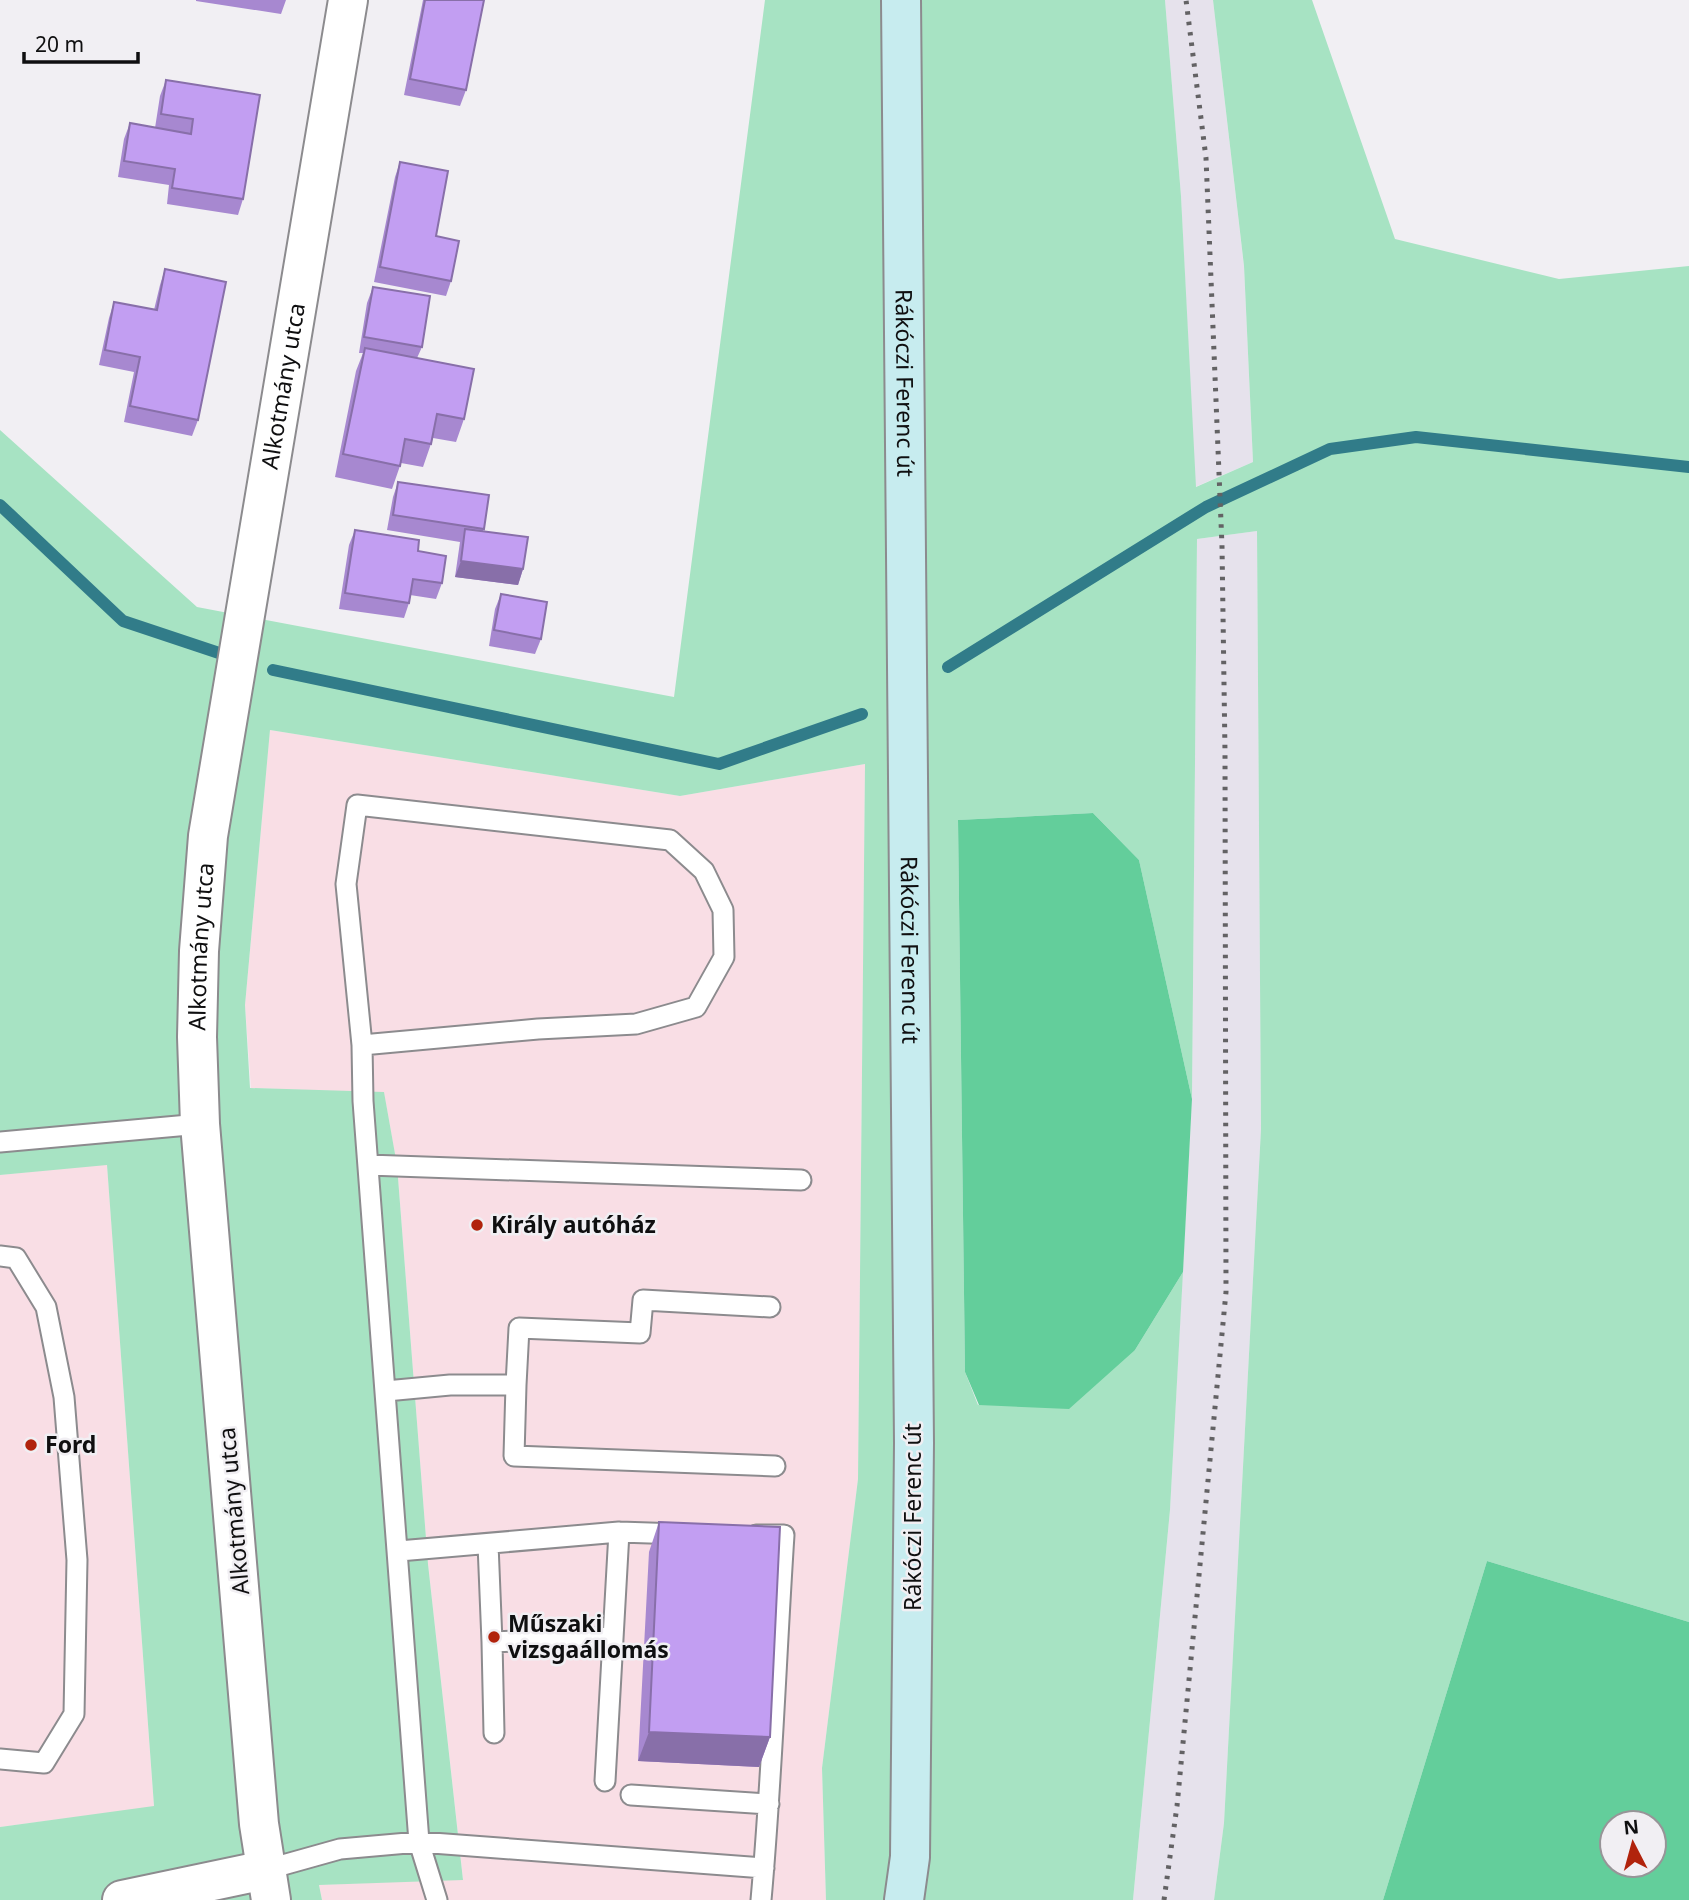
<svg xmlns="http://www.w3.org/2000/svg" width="1689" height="1900" font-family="'Noto Sans',sans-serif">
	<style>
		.commercial { fill: #f9dee5 }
		.built { fill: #e6e2ec }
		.green { fill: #a7e3c3 }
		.forest { fill: #63ce9b; fill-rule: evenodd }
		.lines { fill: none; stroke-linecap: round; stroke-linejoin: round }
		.stream { stroke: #317c89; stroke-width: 12 }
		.service-casing { stroke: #8c8b8e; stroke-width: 23 }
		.minor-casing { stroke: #8c8b8e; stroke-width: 42 }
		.secondary-casing { stroke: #8c8b8e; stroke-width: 42 }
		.service { stroke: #fff; stroke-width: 19 }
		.minor { stroke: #fff; stroke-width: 38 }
		.secondary { stroke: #c7ecef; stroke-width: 38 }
		.rail { stroke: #636264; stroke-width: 5; stroke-dasharray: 3.5 7; stroke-linecap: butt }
		.wall { fill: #a788d0 }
		.shaded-wall { fill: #886fa9 }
		.building { fill: #c29ef2; stroke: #886fa9; stroke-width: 2 }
		.poi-dot { fill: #b1230c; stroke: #f1eff3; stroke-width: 2.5 }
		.labels { text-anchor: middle; stroke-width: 5; stroke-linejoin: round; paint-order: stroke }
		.street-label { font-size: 23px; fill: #0f0f10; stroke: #f1eff3 }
		.poi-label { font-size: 23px; font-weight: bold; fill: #0f0f10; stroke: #f1eff3; text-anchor: start }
	</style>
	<rect width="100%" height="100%" fill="#f1eff3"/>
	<path class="commercial" d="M270,730l410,66 185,-32 -7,715 -36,289 4,132h-504l-3,-15 144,-6 -35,-315 -31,-399 -13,-72 -133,-5 -6,-83z
		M107,1164l47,643 -154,20v-652z"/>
	<path class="built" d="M1165,0h48l31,267 9,195 -58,25 -14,-291z
		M1257,531l4,598 -37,694 -10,77h-81l37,-390 22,-411 5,-560z"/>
	<path class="green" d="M765,0h400l16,196 15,291 57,-25 -9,-196 -31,-266h99l83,239 164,40 130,-13v1356l-202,-61 -104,339h-169l10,-77 37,-694 -4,-598 -60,8 -5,560 -53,-239 -46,-47 -135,7 7,552 13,33 157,-55 48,-78 -13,238 -37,390h-307l-4,-132 36,-289 7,-715 -185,32 -410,-66 -25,275 5,83 134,4 13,73 31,399 35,316 -144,5 3,15h-322v-73l154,-21 -47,-641 -107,10v-745l197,177 477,90z"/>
	<path class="forest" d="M1093,813l46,47 53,239 -9,173 -48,78 -66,59 -90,-4 -14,-33 -7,-552z
		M1487,1561l202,61v278h-306zM1654,1823v42h-42v-42z"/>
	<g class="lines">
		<path class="stream" d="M0,505l123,116 96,32
			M948,667l258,-160 124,-58 86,-12 273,30
			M273,670l446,94 143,-50"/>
		<g class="service-casing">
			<path id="service" d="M362,1045l176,-16 98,-5 60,-17 28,-50 -1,-47 -19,-39 -34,-31 -313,-35 -11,79 16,161 1,56 56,741 18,58
				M0,1142l200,-18
				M368,1165l433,15
				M0,1256l16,2 30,49 18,90 13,163 -3,154 -30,49 -44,-4
				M516,1385l-2,71 261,10
				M386,1391l64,-6h66l3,-57 121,5 3,-33 127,7
				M756,1535h28c-8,122 -12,244 -23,365
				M488,1544l4,98
				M399,1551l220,-19 61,2
				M494,1733l-2,-91 121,-5
				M605,1781l14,-249
				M631,1795l138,9
				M265,1870l75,-21 79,-7 345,26"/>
		</g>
		<g class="minor-casing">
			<g id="minor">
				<path d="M122,1900l143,-30"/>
				<path id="s1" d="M271,1900l-12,-76 -59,-700 -3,-87 2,-86 9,-115 140,-836"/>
			</g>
		</g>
		<g class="secondary-casing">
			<g id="secondary">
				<path id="s2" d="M901,0l13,1443 -4,414 -6,43"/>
			</g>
		</g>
		<use href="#service" class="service"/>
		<use href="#minor" class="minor"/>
		<use href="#secondary" class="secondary"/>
		<path class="rail" d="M1164,1900l13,-94 49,-514 -1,-540 -3,-206 -16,-388 -20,-158"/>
	</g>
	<path class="wall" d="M196,0h90l-5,14 -85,-13z
		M423,0h61l-18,90 -6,16 -56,-11z
		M166,80l94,15 -17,104 -5,16 -71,-11 2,-19 -51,-8 6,-38 6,-16 25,5 5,-32z
		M400,162l36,74 15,45 -5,15 -72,-14 21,-105z
		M165,269l33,151 -6,16 -68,-14 10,-50 -35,-7 10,-47 5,-16 40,8 6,-25z
		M373,287l49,60 -5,11 47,61 -8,23 -23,-4 -10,29 -22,-4 -9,26 -57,-12 21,-106 7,-18h-4l8,-50z
		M398,482l86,47 -1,2 40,38 -5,16 -63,-8 5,-35 -73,-12 6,-33z
		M355,530l63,21 24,32 -6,16 -26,-4 -1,8 -5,15 -65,-9 10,-64z
		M501,594l40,45 -6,15 -46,-8 6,-37z
		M659,1522l111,215 -11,30 -121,-6 11,-209z"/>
	<path class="shaded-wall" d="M461,561l62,8 -5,16 -63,-8z
		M649,1732l121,5 -11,30 -121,-6z"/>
	<path class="building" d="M425,0h59l-18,90 -56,-11z
		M166,80l94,15 -17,104 -71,-11 3,-19 -51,-8 6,-38 61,11 2,-15 -32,-5z
		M400,162l48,9 -12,65 23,5 -8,40 -71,-14z
		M165,269l61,13 -28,138 -68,-14 10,-49 -35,-7 9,-48 43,8z
		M373,287l57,9 -8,51 -58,-10z
		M365,348l109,21 -10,50 -27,-5 -6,30 -26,-5 -5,27 -57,-12z
		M398,482l91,13 -5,34 -91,-14z
		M465,529l63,8 -5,32 -62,-8z
		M355,530l64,10 -1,11 28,5 -4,27 -29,-4 -4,24 -64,-10z
		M501,594l46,8 -6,37 -47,-9z
		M659,1522l121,5 -10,210 -121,-5z"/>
	<g class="poi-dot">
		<circle cx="477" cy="1225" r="7"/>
		<circle cx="31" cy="1445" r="7"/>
		<circle cx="494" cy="1637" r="7"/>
	</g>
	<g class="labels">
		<g class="street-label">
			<text dy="8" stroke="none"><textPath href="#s2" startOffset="383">Rákóczi Ferenc út</textPath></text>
			<text dy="8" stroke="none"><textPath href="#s1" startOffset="1524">Alkotmány utca</textPath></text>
			<text dy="8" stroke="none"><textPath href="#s1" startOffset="957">Alkotmány utca</textPath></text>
			<text dy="8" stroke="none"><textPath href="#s2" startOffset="950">Rákóczi Ferenc út</textPath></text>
			<text transform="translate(234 1511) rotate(-95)" y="8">Alkotmány utca</text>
			<text transform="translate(913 1517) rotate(-90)" y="8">Rákóczi Ferenc út</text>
		</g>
		<g class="poi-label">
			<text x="491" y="1233">Király autóház</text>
			<text x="45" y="1453">Ford</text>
			<text x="508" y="1632">Műszaki<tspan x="508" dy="26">vizsgaállomás</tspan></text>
		</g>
	</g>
	<g transform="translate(1633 1844) rotate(354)"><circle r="33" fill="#f1eff3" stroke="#979598" stroke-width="2"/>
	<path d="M0-5L12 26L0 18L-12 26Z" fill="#b1230c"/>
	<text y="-10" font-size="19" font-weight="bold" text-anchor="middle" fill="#0f0f10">N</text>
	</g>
	<path d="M24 52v10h114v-10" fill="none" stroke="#0f0f10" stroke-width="3.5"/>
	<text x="35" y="52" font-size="21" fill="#0f0f10" stroke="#f1eff3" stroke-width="5" paint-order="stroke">20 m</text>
</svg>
